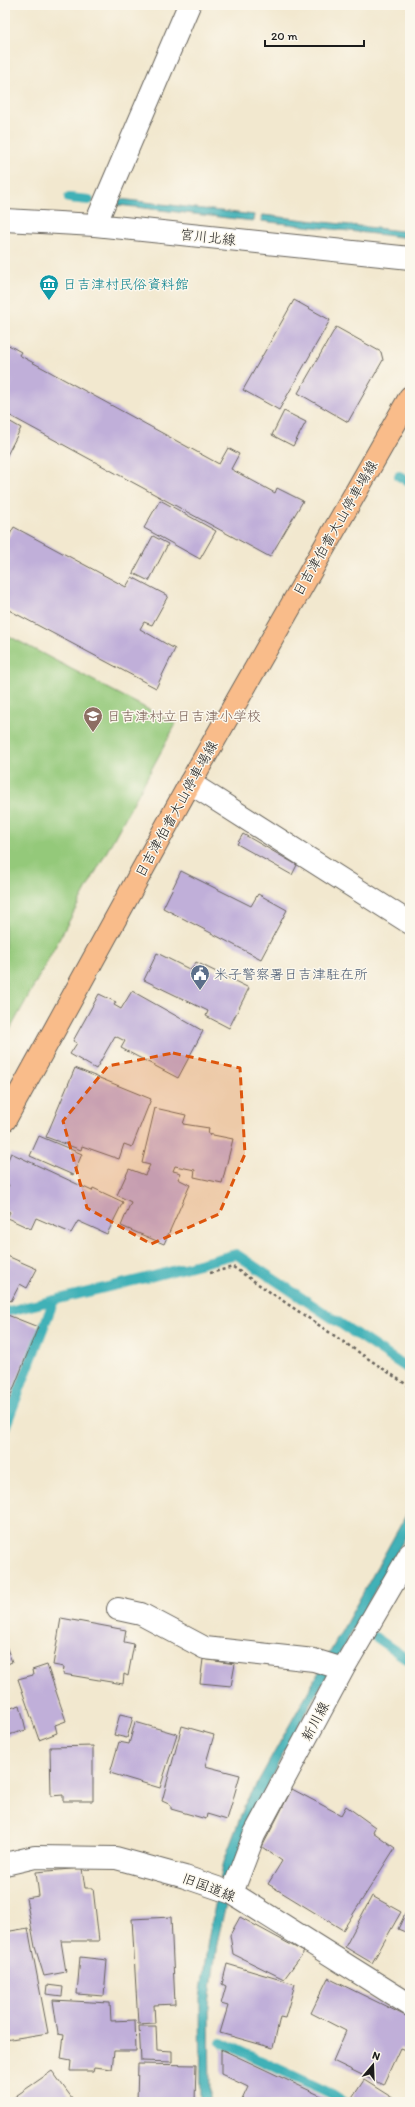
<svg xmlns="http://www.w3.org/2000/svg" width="415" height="2107" font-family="Itim,'Klee One',sans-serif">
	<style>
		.green { fill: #94c97a; stroke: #58724b }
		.water { fill: #40b1b7; stroke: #2e666a }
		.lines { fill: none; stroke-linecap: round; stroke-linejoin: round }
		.stream { stroke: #40b1b7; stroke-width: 10 }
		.building { fill: #c0afd9 }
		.minor-casing { stroke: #67635b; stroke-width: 24 }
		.major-casing { stroke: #67635b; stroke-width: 24 }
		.path { stroke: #67635b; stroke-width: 2.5; stroke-dasharray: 3 3; stroke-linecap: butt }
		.minor { stroke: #fff; stroke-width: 22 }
		.major { stroke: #f9bc8a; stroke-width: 22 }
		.marked { fill: #de560d; fill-opacity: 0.2; stroke: #de560d; stroke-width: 3; stroke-dasharray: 8 5; stroke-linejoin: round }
		.labels { text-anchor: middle; stroke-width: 3; stroke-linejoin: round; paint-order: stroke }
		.street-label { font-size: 14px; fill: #1c1c1c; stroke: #fbf7ec }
		.culture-label { font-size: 14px; fill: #0d838f; stroke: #fbf7ec; text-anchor: start }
		.education-label { font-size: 14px; fill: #785e54; stroke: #fbf7ec; text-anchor: start }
		.service-label { font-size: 14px; fill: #4e5e75; stroke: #fbf7ec; text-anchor: start }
	</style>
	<rect width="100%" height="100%" fill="#fbf7ec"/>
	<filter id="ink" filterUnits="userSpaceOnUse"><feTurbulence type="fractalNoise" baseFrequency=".025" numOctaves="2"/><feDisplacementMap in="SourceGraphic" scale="8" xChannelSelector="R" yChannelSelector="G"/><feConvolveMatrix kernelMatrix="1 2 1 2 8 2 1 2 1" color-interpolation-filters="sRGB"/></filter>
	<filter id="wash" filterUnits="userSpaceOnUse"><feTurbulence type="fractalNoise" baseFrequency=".012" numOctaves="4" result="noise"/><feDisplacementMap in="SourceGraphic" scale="16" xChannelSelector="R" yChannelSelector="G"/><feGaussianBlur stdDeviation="0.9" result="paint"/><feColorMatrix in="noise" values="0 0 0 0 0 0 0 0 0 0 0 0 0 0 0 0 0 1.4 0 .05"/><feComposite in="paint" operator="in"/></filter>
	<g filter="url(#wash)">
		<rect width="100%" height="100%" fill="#f2e8cf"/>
		<path class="green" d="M5,634l171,90 -171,315z"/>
		<path class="water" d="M120,199l134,16 -1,6 -135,-16z
			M263,215l147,17v6l-149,-17z
			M410,1508v21l-124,219 -34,68 -16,44 -19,83 -8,61 1,98h-9l-1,-103 8,-59 16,-79 20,-54z"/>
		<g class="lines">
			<path class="stream" d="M69,198l20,2
				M399,476l11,6
				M5,1312l141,-34 90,-24 174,116
				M5,1428l49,-128
				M375,1637l35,24
				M221,2042l111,52 12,8"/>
		</g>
		<g id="blocks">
			<path class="building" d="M294,300l36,20 -51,90 -36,-20z
				M336,327l45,25 2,8 -35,62 -50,-29z
				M5,343l16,9 -2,3 200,109 9,-16 11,6 -8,15 44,24 2,-5 26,13 -33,56 -265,-144z
				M284,411l22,11 -13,24 -21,-11z
				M7,420l14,8 -16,31v-35z
				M160,500l56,31 -16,28 -56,-31z
				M14,527l112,60 6,-10 36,19 -16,29 -8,-3 -4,7 35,20 -19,39 -151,-80v-65z
				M153,536l15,8 -19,37 -16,-8z
				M243,834l54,31 -5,10 -55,-31z
				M181,871l70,35 7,-12 29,16 -26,49 -98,-51z
				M157,953l34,17 5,-8 53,26 -20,40 -23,-12 2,-5 -64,-31z
				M132,991l71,40 -25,47 -57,-30 4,-7 -10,-5 -19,33 -26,-15 7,-11 -4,-2 26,-47 17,8 -2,3 7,4z
				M75,1068l76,31 -19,48 -8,-3 -5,15 -37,-13 -1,4 -35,-13z
				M155,1108l31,7 -3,9 26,4 -1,6 25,5 -11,44 -28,-6 1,-7 -20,-4 -2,5 8,2 -3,6 12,6 -26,59 -43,-18 10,-24 -14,-7 12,-26 16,6 5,-10 -8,-2z
				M39,1136l43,18 -9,21 -43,-19z
				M11,1153l81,38 1,-3 30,14 -16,32 -29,-13 -7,12 -35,-15 -5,11 -24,-11 3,-6 -5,-3v-17l4,-7 -4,-2v-17z
				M5,1255l32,14 -10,19 -7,-4 -9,17 -6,-3z
				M5,1314l33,13 -33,83z
				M61,1618l65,12 -2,12 10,2 -6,32 -4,-2 -1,10 -60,-10 1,-7 -11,-2z
				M5,1643l7,19 -7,3z
				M203,1659l32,5 -4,22 -31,-3z
				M47,1665l19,56 -11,4 2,8 -18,7 -21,-61 15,-4 -1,-5z
				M20,1705l6,25 -21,6v-26z
				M120,1714l13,3 -6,21 -13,-3z
				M135,1722l42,12 -17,54 -50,-15 9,-31 10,2z
				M182,1726l32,9 -9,31 35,9 -13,45 -20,-6 -1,5 -35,-10v-4l-9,-4z
				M93,1746v55h-30v-6l-12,1 -1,-49z
				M292,1789l49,26 5,-9 29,21 -2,5 22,16 -52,82 -75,-46 14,-23 -20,-14z
				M82,1868l3,20h8l6,53h-38l5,31 -22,4 -9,-29 -9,-49 13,-2 -3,-24z
				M372,1896l29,16 -29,51 -27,-16z
				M408,1908h2v26l-12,-5z
				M171,1917l4,87 -21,1 1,18 -17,1 -6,-105z
				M240,1917l64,35 -20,27 -51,-25 -3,-19z
				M28,1928l20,105 -43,7v-108z
				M80,1957l27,3 -3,36 -27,-2z
				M227,1964l68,20 -10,34 -5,-1 -7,31 -53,-15 8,-27 -7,-2 5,-18 -4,-2z
				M328,1978l82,40v29l-2,4 -8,-3 -17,37 -50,-24 13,-30 -35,-18z
				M47,1985l16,2 -1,9 -16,-2z
				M53,2000l57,3 1,18 24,-1 1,31h-22l-2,18 -18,-2 -1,4h-23l1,-10 -10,-2 3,-24 -6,-1z
				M139,2026h17l1,24 15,1v11l-31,-1z
				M221,2049l113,53h-93l7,-15 -27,-13z
				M138,2064l58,1 -1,37h-58z
				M52,2071l23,31h-64l-1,-2z
				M364,2080l35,22h-46l-2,-2z"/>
		</g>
	</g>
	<g filter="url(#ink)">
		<use href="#blocks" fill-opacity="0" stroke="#67635b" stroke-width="1"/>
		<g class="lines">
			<g class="minor-casing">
				<path id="minor" d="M5,220l90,5 315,33
					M95,225l94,-220
					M190,783l220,140
					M118,1609l23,5 64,34 109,12 29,9
					M5,1864l30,-7 81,1 69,19 47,16 178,112
					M232,1893l22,-58 89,-166 67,-115"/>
			</g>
			<g class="major-casing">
				<path id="major" d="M5,1120l185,-337 220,-386"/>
			</g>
			<path class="path" d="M210,1273l23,-6 177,120"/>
			<use href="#minor" class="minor"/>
			<use href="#major" class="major"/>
		</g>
	</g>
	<path class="marked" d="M173,1053l67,15 5,86 -26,60 -68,30 -64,-36 -24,-87 45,-55z"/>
	<defs>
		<g id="museum-pin" transform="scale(1)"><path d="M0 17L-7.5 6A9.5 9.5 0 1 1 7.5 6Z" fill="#0f9aa8" stroke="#fbf7ec"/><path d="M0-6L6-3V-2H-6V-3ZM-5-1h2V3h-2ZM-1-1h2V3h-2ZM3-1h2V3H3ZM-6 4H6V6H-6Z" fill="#fff"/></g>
		<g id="school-pin" transform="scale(1)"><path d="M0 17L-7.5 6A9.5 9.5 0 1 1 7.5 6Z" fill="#8d6e63" stroke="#fbf7ec"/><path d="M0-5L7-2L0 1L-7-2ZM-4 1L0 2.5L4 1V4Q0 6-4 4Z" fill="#fff"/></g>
		<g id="civic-pin" transform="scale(1)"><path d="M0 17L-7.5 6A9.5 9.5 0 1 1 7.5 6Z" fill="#5c6f8a" stroke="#fbf7ec"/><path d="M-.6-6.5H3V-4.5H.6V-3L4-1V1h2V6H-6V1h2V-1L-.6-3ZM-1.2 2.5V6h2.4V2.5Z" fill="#fff"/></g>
	</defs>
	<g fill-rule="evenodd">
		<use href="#museum-pin" x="49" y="284"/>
		<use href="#school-pin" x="93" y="716"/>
		<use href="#civic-pin" x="200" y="974"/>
	</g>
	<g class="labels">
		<g class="street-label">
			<text transform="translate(208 237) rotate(6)" y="5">宮川北線</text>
			<text transform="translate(335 528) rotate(-60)" y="5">日吉津伯耆大山停車場線</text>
			<text transform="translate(176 809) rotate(-61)" y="5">日吉津伯耆大山停車場線</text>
			<text transform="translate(315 1721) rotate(-62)" y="5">新川線</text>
			<text transform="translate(209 1887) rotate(21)" y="5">旧国道線</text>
		</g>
		<g class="culture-label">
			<text x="63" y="289">日吉津村民俗資料館</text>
		</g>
		<g class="education-label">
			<text x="107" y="721">日吉津村立日吉津小学校</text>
		</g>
		<g class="service-label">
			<text x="214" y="979">米子警察署日吉津駐在所</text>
		</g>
	</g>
	<rect width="415" height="2107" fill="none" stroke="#fbf7ec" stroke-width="20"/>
	<g transform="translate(373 2065) rotate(19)" stroke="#fbf7ec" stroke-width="3" paint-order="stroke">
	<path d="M0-3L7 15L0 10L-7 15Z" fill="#1c1c1c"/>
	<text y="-6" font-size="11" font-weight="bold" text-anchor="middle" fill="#1c1c1c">N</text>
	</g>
	<path d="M265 40v6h99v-6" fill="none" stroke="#1c1c1c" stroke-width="2"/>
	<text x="271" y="40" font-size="12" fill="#1c1c1c" stroke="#fbf7ec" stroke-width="3" paint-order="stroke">20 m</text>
</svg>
